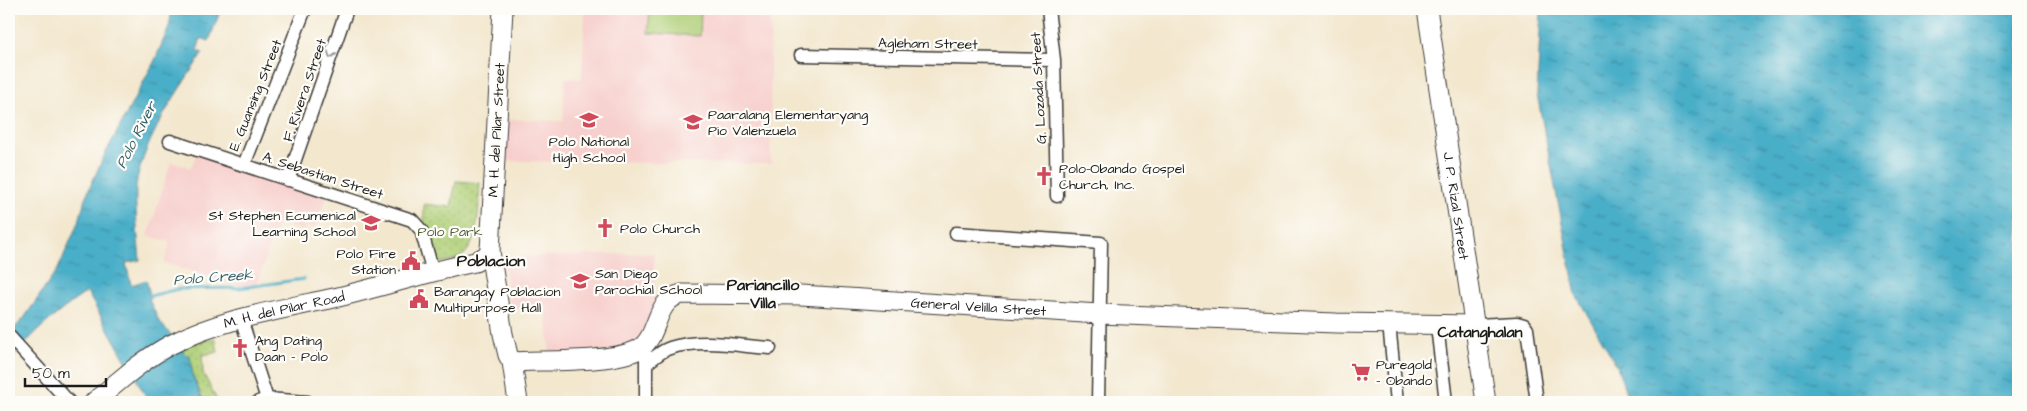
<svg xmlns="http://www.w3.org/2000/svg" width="2027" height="411" font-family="'Architects Daughter',sans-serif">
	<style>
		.built { fill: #f7d0cd }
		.grass { fill: url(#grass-dots); stroke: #66764a }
		.garden { fill: #afcf77; stroke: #66764a }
		.water { fill: url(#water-ripples); stroke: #326572 }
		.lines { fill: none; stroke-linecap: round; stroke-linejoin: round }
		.stream { stroke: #49aec8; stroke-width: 3 }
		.street-casing { stroke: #3c3a37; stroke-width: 15 }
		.secondary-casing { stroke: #3c3a37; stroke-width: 21 }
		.street { stroke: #fff; stroke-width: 12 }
		.secondary { stroke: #fff; stroke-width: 19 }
		.oneway { stroke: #999 }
		.labels { text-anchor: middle; stroke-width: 4.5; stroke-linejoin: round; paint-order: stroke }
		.street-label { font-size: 14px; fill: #1c1c1c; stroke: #fdfcf7 }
		.poi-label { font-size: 14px; fill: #1c1c1c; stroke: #fdfcf7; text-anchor: start }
		.park-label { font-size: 14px; fill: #4f5b3c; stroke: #fdfcf7 }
		.water-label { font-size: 15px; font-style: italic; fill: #305e69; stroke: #fdfcf7 }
		.quarter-label { font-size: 16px; font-weight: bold; fill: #1c1c1c; stroke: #fdfcf7 }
	</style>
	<defs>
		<pattern id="grass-dots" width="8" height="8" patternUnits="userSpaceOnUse" patternTransform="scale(1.25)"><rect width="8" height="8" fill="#afcf77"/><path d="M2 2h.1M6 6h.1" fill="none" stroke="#96b166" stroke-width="1.8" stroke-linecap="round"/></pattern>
		<pattern id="water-ripples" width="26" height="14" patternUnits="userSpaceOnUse" patternTransform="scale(1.25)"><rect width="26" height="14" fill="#49aec8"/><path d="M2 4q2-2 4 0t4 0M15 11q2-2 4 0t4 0" fill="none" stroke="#3c8da2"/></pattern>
	</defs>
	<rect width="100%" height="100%" fill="#fdfcf7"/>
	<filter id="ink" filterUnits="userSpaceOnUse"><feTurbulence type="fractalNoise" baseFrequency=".02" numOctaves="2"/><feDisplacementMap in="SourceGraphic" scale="10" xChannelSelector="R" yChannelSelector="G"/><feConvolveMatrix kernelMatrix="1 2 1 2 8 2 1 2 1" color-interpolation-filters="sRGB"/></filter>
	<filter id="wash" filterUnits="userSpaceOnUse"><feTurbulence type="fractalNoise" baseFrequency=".0096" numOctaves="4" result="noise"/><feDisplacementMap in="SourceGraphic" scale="20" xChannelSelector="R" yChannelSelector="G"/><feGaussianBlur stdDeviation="1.12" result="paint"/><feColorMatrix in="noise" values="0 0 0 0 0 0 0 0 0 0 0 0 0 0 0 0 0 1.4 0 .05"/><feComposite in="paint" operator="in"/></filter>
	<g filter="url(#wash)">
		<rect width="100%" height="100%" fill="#f3e7ce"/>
		<path class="built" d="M585,9h185l1,155 -267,-3 3,-42 56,2 2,-43 17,1z
			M197,153l130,44 -13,31 -8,-2 -3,5 -25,-10 -21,63 -16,2 -77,-23 6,-21 -22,-6 23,-74 20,6z
			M654,253v60l-17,29 -16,8 -71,3 -5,-47 -35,4 -7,-53z"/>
		<path class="grass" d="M456,181l24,2c-2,21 1,66 -23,76 -7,2 -15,3 -23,5l-10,-38v-22l27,3z
			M215,338l3,14 -16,3 1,18 15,29h-14l-23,-55z"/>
		<path class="garden" d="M650,9h51l-1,27 -52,-3z"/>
		<path class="water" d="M172,9h49l-12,32 -8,-3 -4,13 6,2c-25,38 -53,77 -65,122 -5,19 0,64 2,85l-14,3 5,22 15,-5 5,18 -2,1 10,22 22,26 4,8h5l3,22 11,25h-55l-62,-110c-30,20 -55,42 -78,69v-27l15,-16 34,-49 22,-51 5,-20 18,-40 52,-98 14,-33z
			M1541,9h477v393h-389l-12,-36 -41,-71 -39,-201z"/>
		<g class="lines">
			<path class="stream" d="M146,297l32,-8 61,-1 65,-9"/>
		</g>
	</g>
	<g filter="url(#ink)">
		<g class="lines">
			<g class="street-casing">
				<path id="street" d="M1048,9l6,51 3,136
					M801,55l253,5
					M170,141l242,79 9,10 12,42
					M244,165l61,-156
					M288,180l59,-171
					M956,233l145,10 -3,159
					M241,319l26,80
					M1389,324l8,78
					M1476,325l41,-2 7,2 3,4 10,73
					M1437,326l9,76
					M9,336l60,66
					M646,355v47
					M647,363c7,-5 15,-13 23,-15 31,-10 69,-2 100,0
					M258,402l9,-3 41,3"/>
			</g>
			<g class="secondary-casing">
				<g id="secondary">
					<path d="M503,9l-13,242 13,83 5,21 4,7 6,40"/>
					<path id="s1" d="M1427,9l59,393"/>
					<path id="s2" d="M512,362c31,-2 102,1 127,-13 21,-12 14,-49 43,-55l119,1 298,19 237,9 140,2"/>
					<path id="s3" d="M94,402c24,-20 48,-42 76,-57 50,-26 109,-35 164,-47 47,-11 93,-26 141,-36l11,-6 4,-5"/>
				</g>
			</g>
			<use href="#street" class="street"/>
			<use href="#secondary" class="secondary"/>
		</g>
		<defs><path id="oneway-chevron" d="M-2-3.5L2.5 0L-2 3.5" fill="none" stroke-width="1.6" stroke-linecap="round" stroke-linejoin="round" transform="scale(1.25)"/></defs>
		<use class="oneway" href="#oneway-chevron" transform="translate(331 55) rotate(109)"/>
	</g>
	<defs>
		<g id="school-bare" transform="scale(1.5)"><path d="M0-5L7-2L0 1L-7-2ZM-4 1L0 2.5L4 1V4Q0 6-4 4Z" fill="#d1495b" stroke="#fdfcf7" stroke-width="2.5" paint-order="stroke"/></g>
		<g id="church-bare" transform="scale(1.5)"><path d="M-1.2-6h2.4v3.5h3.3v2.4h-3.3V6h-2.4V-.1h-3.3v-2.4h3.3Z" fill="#d1495b" stroke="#fdfcf7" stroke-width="2.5" paint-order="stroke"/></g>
		<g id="civic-bare" transform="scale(1.5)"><path d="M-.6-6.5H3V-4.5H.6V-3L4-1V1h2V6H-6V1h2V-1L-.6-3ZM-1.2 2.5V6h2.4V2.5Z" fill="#d1495b" stroke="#fdfcf7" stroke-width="2.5" paint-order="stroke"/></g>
		<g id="supermarket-bare" transform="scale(1.5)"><path d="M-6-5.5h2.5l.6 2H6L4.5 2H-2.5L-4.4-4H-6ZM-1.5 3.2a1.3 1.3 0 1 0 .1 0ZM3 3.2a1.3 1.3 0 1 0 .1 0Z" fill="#d1495b" stroke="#fdfcf7" stroke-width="2.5" paint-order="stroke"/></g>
	</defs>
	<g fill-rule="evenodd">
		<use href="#school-bare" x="589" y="120"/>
		<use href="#school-bare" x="693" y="122"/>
		<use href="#church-bare" x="1044" y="176"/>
		<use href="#school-bare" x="371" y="223"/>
		<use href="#church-bare" x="605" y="228"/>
		<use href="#civic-bare" x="411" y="261"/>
		<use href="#school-bare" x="580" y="281"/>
		<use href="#civic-bare" x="419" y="299"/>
		<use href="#church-bare" x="240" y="348"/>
		<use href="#supermarket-bare" x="1361" y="372"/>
	</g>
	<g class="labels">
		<g class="street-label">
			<text transform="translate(928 43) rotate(1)" y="5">Agleham Street</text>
			<text transform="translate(1038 88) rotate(-93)" y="5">G. Lozada Street</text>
			<text transform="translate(304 90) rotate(-71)" y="5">F. Rivera Street</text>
			<text transform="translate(255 95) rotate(-68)" y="5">E. Guansing Street</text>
			<text transform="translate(496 130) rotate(-87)" y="5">M. H. del Pilar Street</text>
			<text transform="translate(323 175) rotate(18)" y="5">A. Sebastian Street</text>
			<text dy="5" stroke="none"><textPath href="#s1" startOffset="199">J. P. Rizal Street</textPath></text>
			<text dy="5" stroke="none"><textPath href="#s2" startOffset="498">General Velilla Street</textPath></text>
			<text dy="5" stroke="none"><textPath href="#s3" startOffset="215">M. H. del Pilar Road</textPath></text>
		</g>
		<g class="poi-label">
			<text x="708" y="119">Paaralang Elementaryang<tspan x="708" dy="16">Pio Valenzuela</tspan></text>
			<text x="589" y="146" text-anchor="middle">Polo National<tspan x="589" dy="16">High School</tspan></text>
			<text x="1059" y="173">Polo-Obando Gospel<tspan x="1059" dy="16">Church, Inc.</tspan></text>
			<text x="356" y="220" text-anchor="end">St Stephen Ecumenical<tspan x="356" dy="16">Learning School</tspan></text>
			<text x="620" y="233">Polo Church</text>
			<text x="396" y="258" text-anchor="end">Polo Fire<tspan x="396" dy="16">Station</tspan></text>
			<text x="595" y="278">San Diego<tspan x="595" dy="16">Parochial School</tspan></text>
			<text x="434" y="296">Barangay Poblacion<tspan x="434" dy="16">Multipurpose Hall</tspan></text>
			<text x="255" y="345">Ang Dating<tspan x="255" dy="16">Daan - Polo</tspan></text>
			<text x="1376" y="369">Puregold<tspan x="1376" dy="16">- Obando</tspan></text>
		</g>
		<g class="park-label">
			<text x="450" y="236">Polo Park</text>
		</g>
		<g class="water-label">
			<text transform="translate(136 135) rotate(-63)" y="5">Polo River</text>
			<text transform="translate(213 277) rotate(-4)" y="5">Polo Creek</text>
		</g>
		<g class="quarter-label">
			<text x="491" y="266">Poblacion</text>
			<text x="763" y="290">Pariancillo<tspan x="763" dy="18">Villa</tspan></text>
			<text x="1480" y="337">Catanghalan</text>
		</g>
	</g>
	<rect width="2027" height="411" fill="none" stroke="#fdfcf7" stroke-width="30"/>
	<path d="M25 378v8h81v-8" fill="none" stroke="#1c1c1c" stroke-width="2.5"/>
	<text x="32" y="378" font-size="15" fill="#1c1c1c" stroke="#fdfcf7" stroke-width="4" paint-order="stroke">50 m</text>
</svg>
